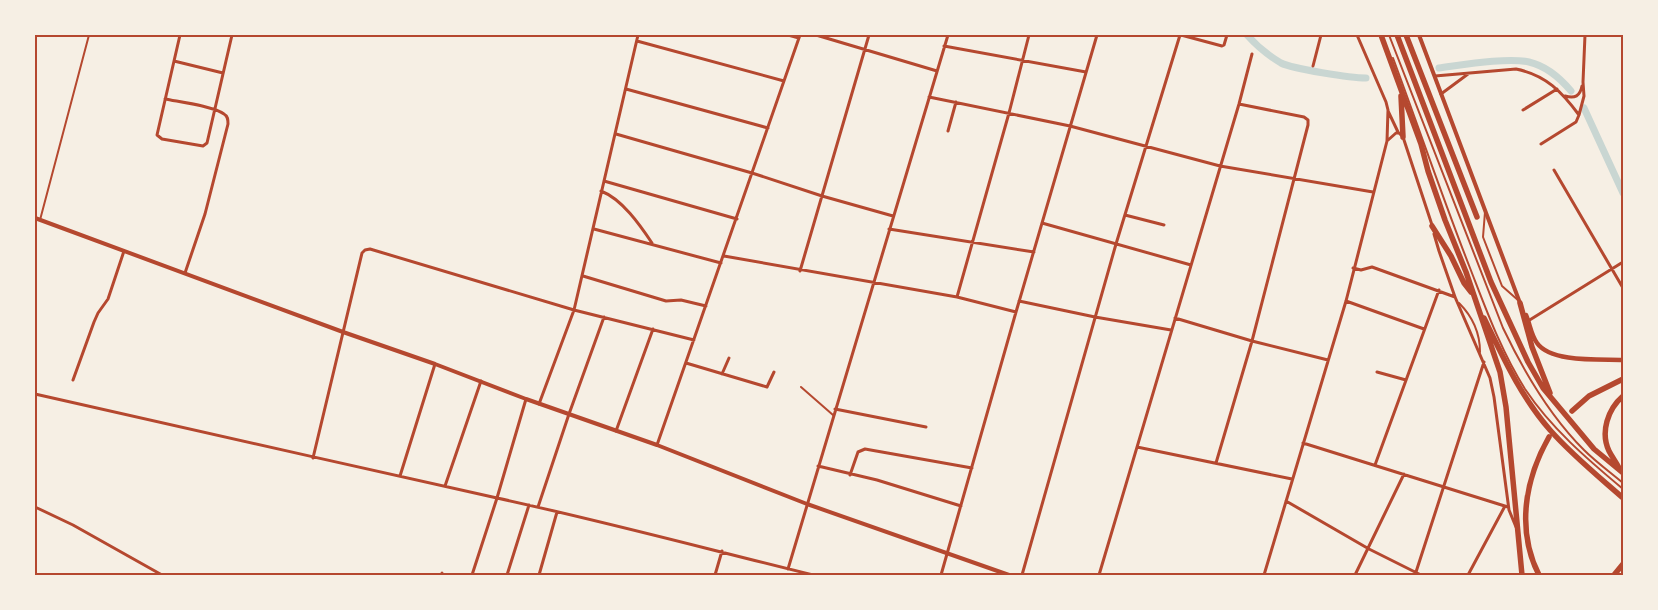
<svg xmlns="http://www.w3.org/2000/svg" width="1658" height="610" font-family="'Fira Sans Condensed',sans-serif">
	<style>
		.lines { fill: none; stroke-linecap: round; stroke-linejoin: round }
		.canal { stroke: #c9d6d2; stroke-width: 7 }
		.service { stroke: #b5482f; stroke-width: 2 }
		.minor { stroke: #b5482f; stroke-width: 3 }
		.tertiary { stroke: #b5482f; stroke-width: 4 }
		.secondary { stroke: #b5482f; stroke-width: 4.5 }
		.trunk { stroke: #b5482f; stroke-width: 5.5 }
		.neatline { fill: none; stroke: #b5482f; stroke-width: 2 }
	</style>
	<rect width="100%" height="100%" fill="#f6efe4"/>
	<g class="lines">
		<path class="canal" d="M1247,35c9,10 22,21 34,28 12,6 70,15 85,15
			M1439,68c23,-3 69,-11 90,-6 17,4 31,16 42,29
			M1584,108l39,85"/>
		<path class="service" d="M1389,35l114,293c21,44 46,87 81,122 12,12 26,22 39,33
			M1393,58c26,70 50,141 77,210 16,41 31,83 55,121 26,39 62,70 98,100
			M1485,212l-2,25 19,49 17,15
			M40,220l49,-185
			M1459,303c14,14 21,30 21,49
			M801,387l32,28"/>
		<path class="minor" d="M180,35l-23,100 5,4 41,7 4,-3 25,-108
			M788,35l11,3
			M816,35l121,36
			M1181,35l41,11 2,-1 3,-10
			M637,41l147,40
			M944,46l142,26
			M174,61l49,12
			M1313,66l8,-31
			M1435,76l81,-7c30,6 46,23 63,46l-3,7 -35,22
			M626,89l142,39
			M1441,94l27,-20
			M1565,96c10,3 15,0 17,-10
			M929,97l141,29 150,40 153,26
			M165,99c15,3 48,7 59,15 4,2 4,6 4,10l-23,90 -20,59
			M1523,110l34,-21
			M1388,111l10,21
			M1579,115l5,-19 -1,-14 2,-47
			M948,131l8,-29
			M616,134l136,39 70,23 71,20
			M1387,141l9,-8h3l4,4 29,88
			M1554,170l69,118
			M604,181l133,38
			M601,191c21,8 39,34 51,52
			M1125,215l39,10
			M1042,223l149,42
			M594,229l127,34
			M889,229l145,23
			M1434,234l5,17 16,46 35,81 4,19 15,113 7,17
			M724,256l233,41 59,15
			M1353,268l8,2 11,-3 83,30
			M800,271l69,-236
			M583,276l83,25 15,-1 25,6
			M957,297l52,-184 20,-78
			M1019,301l76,16 76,13
			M1346,301l78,28
			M1175,318l77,23 76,19
			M1528,321l95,-59
			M686,363l81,24 7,-15
			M1377,372l29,8
			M722,374l7,-16
			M73,380l21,-58 4,-9 10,-14 16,-48
			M35,394c154,36 308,69 462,104 106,23 210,51 316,77
			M539,404l35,-94 64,-275
			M835,409l91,18
			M616,431l37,-102
			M1303,443l205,64
			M657,445l143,-410
			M1137,447l155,32
			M313,458l49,-205 3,-3 5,-1 204,61 120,30
			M1216,463l36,-122 56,-216v-5l-4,-3 -65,-13
			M1375,465l64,-175
			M818,466l59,14 84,26
			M850,475l8,-23 7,-3 107,19
			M400,476l35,-112
			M445,486l36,-105
			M1286,501l83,48 52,26
			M35,507l38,18 89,50
			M538,507l31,-93 35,-97
			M788,569l160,-534
			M1416,572l68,-210
			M442,575v-2
			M472,575l25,-77 29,-99
			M507,575l22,-70
			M539,575l18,-63
			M715,575l7,-24
			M941,575l75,-263 81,-277
			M1022,575l94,-331 64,-209
			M1099,575l140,-471 13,-50
			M1264,575l82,-274 41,-160 1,-31 -2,-8 -29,-67
			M1355,575l49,-101
			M1468,575l37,-69"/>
		<path class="tertiary" d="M1419,35l101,268
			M35,218l308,114 92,32 91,35 131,46 150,59 202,71"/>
		<path class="secondary" d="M1526,315c4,9 5,20 11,28 14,20 64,16 86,17"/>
		<path class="trunk" d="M1381,35l40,109 7,27 17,49 21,52 34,100 6,35 16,168
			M1397,35l94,247 37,80 15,26 51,61 29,24
			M1406,35l71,182
			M1401,96l2,41
			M1432,226l19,30 13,27 7,9
			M1520,303l12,44 18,46
			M1484,318c19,39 37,79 66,112 22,25 48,46 73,68
			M1572,411l17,-15 34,-17
			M1619,468c-3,-6 -7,-11 -10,-17 -9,-19 -1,-42 14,-55
			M1539,575c-23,-45 -14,-96 10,-138
			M1614,575l9,-11"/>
	</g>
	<rect width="1658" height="610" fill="none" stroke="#f6efe4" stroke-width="72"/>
	<rect x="36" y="36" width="1586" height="538" class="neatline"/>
</svg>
